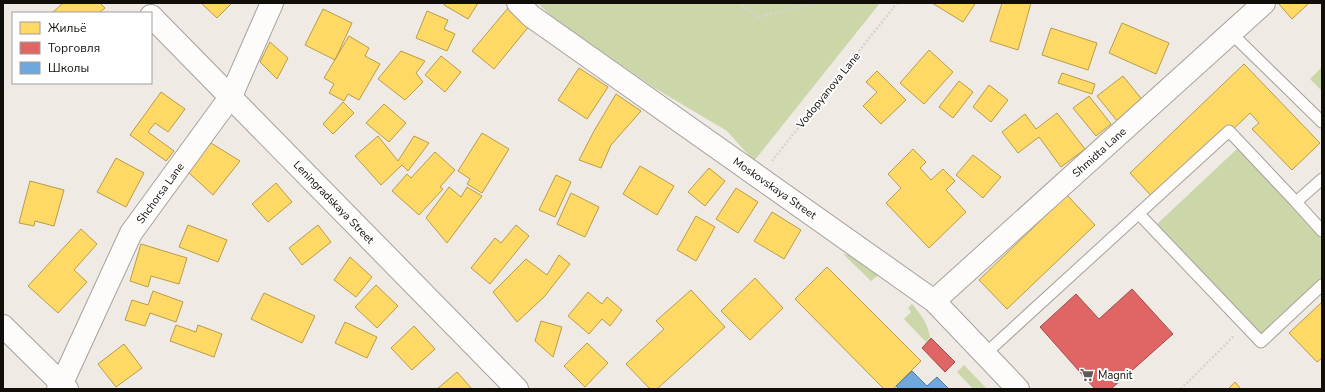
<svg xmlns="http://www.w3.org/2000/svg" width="1325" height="392" font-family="'Nunito Sans',sans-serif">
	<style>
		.green { fill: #cbd6a9 }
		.homes { fill: #ffd966; stroke: #b89c4a }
		.shops { fill: #e06666; stroke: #a24b4a }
		.schools { fill: #6fa8dc; stroke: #537a9d }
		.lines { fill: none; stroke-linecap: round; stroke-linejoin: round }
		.service-casing { stroke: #a6a19c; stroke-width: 13 }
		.minor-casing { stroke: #a6a19c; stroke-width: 24 }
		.tertiary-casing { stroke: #a6a19c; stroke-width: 24 }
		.path { stroke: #d6d4d2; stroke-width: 2.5; stroke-dasharray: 2 2; stroke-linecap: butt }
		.service { stroke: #fdfcfb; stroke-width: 11 }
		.minor { stroke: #fdfcfb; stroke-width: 22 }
		.tertiary { stroke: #fdfcfb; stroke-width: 22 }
		.labels { text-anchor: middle; stroke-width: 4; stroke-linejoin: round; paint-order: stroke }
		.street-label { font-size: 11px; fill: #110d09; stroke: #fff }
		.poi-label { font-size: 11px; fill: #110d09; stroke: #fff; text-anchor: start }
	</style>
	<rect width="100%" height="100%" fill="#f0eae4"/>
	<path class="green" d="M538,3h342l-126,158 -27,-30 -74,-44 -100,-69z
		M1322,67v24l-12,-12z
		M1238,148l84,90v40l-61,56 -105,-109z
		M843,254l15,2 24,16 -11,9z
		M912,304c8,9 16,20 18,33l-4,5 -22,-23 7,-7 -3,-4z
		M964,365l23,24h-14l-16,-17z"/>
	<path class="homes" d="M63,3h37l5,5 -6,5h-47z
		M201,3h31l-15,15z
		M445,3h33l-10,16 -24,-14z
		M932,3h41l2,1 -12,18z
		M1002,3h29l-13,47 -28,-9z
		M1278,3h31l-17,16z
		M508,8l22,17 -36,44 -22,-18z
		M323,9l29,14 -17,37 -30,-15z
		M427,11l21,9 -4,9 11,5 -8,17 -31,-13z
		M1122,23l47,20 -13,31 -47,-21z
		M1051,28l46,15 -9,27 -46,-15z
		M349,36l20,12 -4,8 15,8 -21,36 -11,-6 -4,7 -15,-8 5,-9 -10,-6z
		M270,42l18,16 -11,21 -17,-17z
		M929,50l24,22 -29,32 -24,-21z
		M401,51l24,10 -9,12 7,9 -18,18 -27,-21z
		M441,56l20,16 -16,20 -20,-17z
		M1244,64l76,79 -28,27 -40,-41 7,-6 -9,-10 -93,89 -27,-29z
		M579,68l29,19 -21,32 -29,-19z
		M877,71l29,29 -25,24 -18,-18 14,-14 -11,-10z
		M1062,73l33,11 -3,10 -34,-11z
		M1123,76l21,26 -26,20 -21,-26z
		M959,81l14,11 -20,26 -14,-11z
		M989,85l19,15 -17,22 -18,-15z
		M161,92l24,17 -17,23 -13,-9 -7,9 26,19 -8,10 -36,-26z
		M616,94l25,17 -30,34 -10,23 -22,-8 15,-29z
		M1089,96l22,28 -15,12 -23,-28z
		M343,102l11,11 -21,21 -10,-10z
		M384,104l22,19 -17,19 -23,-19z
		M1057,113l28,36 -24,18 -22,-30 -21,16 -16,-21 23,-18 11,15z
		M482,133l27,16 -27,44 -15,-9 3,-5 -12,-8z
		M378,136l20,25 16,-25 15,7 -21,28 -6,-6 -21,20 -26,-29z
		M211,143l29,18 -27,34 -25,-23z
		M913,149l13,13 -6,6 11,12 12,-11 12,12 -9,9 20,22 -37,36 -43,-45 15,-15 -13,-14z
		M435,152l20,18 -15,17 3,2 -24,26 -27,-24 15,-17 4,4z
		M973,155l28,22 -18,21 -27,-23z
		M116,158l28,15 -18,34 -29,-15z
		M640,166l34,20 -17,29 -34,-21z
		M709,168l16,13 -20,25 -17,-14z
		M556,175l15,7 -16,35 -16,-7z
		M30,181l34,9 -10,36 -19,-5 -1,5 -15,-3z
		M276,183l16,19 -24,20 -16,-18z
		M449,187l12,10 6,-10 15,9 -35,47 -21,-25z
		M736,188l22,14 -20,31 -22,-14z
		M571,193l28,14 -14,30 -28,-13z
		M1067,195l28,30 -88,84 -28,-29z
		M772,212l29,18 -17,29 -30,-18z
		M696,216l19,11 -19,34 -19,-11z
		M188,225l39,15 -9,22 -39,-15z
		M318,225l13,17 -29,23 -13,-17z
		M516,225l13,11 -39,48 -19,-16 24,-30 6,5z
		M81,229l16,15 -23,26 13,12 -29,31 -30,-27z
		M141,244l46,14 -8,26 -28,-8 -3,11 -18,-6z
		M559,255l11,9 -26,33 -27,25 -24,-30 33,-33 21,16z
		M350,257l22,20 -16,20 -22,-17z
		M827,267l94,94 -28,28h-9l-89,-90z
		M755,278l28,30 -33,32 -29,-29z
		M376,285l22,21 -21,22 -22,-21z
		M691,290l34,37 -68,62h-7l-24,-25 38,-35 -8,-8z
		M153,291l30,11 -7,20 -26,-9 -5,13 -20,-6 7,-20 16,5z
		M588,292l14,12 5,-7 15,13 -12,16 -8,-7 -13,15 -21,-18z
		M264,293l51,23 -13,27 -51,-24z
		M1322,302v56l-5,4 -28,-29z
		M541,321l21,6 -9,30 -18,-16z
		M345,322l32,15 -10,21 -32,-15z
		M176,325l20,7 2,-7 24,9 -8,23 -44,-16z
		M414,326l21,23 -23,21 -21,-22z
		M587,343l21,20 -23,24 -21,-21z
		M124,344l18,24 -26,19 -18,-23z
		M457,372l15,17h-35z
		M1235,382l6,7h-13z"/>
	<path class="shops" d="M1132,289l41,45 -62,55h-16l-55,-62 36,-33 23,25z
		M931,338l24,24 -10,10 -23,-24z"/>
	<path class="schools" d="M912,371l15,15 10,-9 12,12h-50l-3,-3z"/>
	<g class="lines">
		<g class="service-casing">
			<path id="service" d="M1231,33l91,89
				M1296,202l26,29
				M1139,214l122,128 61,-57
				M985,354l244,-223 67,71 26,-23"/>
		</g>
		<g class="minor-casing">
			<path id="minor" d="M518,3l13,13 403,285 84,88
				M934,301l330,-298
				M3,326l64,63
				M58,389l4,-6 69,-150 100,-137 41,-93"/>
		</g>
		<g class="tertiary-casing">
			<path id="tertiary" d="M151,16l366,373"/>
		</g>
		<path class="path" d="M739,3l19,14 57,-14
			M772,161l125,-158
			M1181,389l53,-53"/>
		<use href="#service" class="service"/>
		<use href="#minor" class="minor"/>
		<use href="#tertiary" class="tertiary"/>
	</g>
	<defs>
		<g id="supermarket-bare" transform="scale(1.08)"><path d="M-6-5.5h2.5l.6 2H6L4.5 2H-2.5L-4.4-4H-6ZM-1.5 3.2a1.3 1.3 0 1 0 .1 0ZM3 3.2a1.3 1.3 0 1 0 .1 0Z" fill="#5f5a56" stroke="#fff" stroke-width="2.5" paint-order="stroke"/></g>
	</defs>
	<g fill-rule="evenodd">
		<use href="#supermarket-bare" x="1087" y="375"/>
	</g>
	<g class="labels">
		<g class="street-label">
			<text transform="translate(828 90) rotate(-51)" y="4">Vodopyanova Lane</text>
			<text transform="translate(1099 152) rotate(-42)" y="4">Shmidta Lane</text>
			<text transform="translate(775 188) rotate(35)" y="4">Moskovskaya Street</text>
			<text transform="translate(160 193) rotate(-54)" y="4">Shchorsa Lane</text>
			<text transform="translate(334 202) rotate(46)" y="4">Leningradskaya Street</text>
		</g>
		<g class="poi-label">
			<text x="1098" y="379">Magnit</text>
		</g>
	</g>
	<rect width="1325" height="392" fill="none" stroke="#110d09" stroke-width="8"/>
	<rect x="12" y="12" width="140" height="72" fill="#ffffff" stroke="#a09e9d"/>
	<rect x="20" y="22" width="20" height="12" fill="#ffd966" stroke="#a09e9d"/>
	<text x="48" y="32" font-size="12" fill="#110d09">Жильё</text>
	<rect x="20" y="42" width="20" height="12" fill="#e06666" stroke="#a09e9d"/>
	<text x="48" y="52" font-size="12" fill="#110d09">Торговля</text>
	<rect x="20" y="62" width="20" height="12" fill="#6fa8dc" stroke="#a09e9d"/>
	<text x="48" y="72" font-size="12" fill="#110d09">Школы</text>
</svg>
